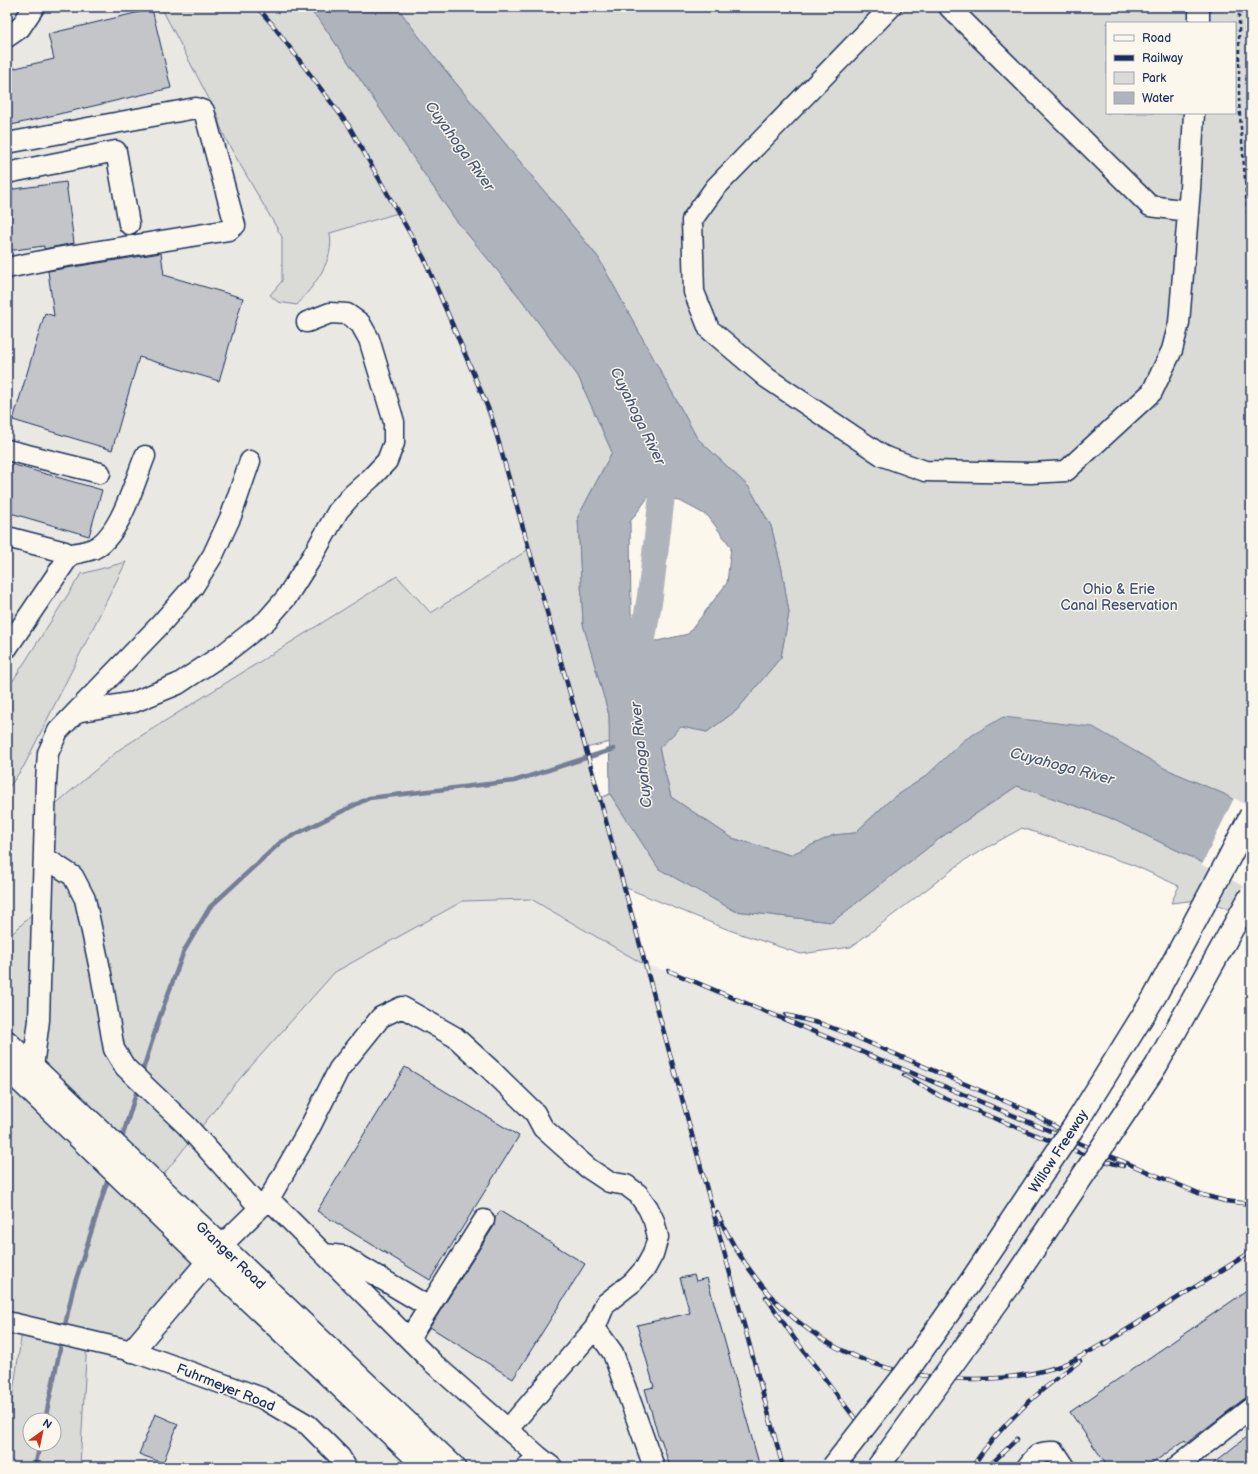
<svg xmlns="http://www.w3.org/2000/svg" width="1258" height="1474" font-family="'Balsamiq Sans',sans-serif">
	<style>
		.built { fill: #eae8e2 }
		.green { fill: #dadad7; stroke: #7a849a; fill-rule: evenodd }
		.water { fill: #afb3bb; stroke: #747e96; fill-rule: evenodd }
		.pier { fill: #fbf7ec }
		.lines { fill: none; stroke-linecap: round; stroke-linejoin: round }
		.stream { stroke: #747e96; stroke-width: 4.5 }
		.river { stroke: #afb3bb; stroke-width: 26 }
		.building { fill: #c3c5c9; stroke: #1b2f5e }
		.minor-casing { stroke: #1b2f5e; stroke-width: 23 }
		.major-casing { stroke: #1b2f5e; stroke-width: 25 }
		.path { stroke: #1b2f5e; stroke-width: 2.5; stroke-dasharray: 4 3; stroke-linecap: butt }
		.minor { stroke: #fbf7ec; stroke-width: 20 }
		.major { stroke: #fbf7ec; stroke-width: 22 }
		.rail-casing { stroke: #1b2f5e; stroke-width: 4.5 }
		.rail { stroke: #fbf7ec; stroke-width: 3; stroke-dasharray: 9; stroke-linecap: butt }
		.highway-bridge-casing { stroke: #1b2f5e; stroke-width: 25; stroke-linecap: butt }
		.highway-bridge { stroke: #fbf7ec; stroke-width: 22 }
		.labels { text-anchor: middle; stroke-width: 3; stroke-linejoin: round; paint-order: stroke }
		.park-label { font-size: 14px; fill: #415176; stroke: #fbf7ec }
		.street-label { font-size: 14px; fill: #1b2f5e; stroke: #fbf7ec }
		.water-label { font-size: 15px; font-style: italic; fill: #47577a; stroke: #fbf7ec }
	</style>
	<rect width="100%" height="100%" fill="#fbf7ec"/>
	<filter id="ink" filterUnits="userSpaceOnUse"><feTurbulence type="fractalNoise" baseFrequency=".025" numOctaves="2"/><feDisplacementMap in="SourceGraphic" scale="8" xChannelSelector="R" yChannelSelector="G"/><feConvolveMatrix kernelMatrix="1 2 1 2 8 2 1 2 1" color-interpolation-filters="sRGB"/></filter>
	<g filter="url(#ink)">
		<path class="built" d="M7,7h154l126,239 111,-33 26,45 59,142 24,71 22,78 -98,65 -34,-37 -354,327 -36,35z
			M531,899l114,66 26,7 72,30 79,22 24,9 175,75 18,9 46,28 40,22 29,8 49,20 22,6 26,3v263h-1171l7,-127 69,-156 80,-101 99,-111 128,-71z
			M7,1322l16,3 -16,108z"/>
		<path class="green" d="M161,7h145l15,15 134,197 66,80 57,77 34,76 -34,65 5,107 26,91 1,27 -24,6 14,50 10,-4 49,75 76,42 97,11 111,-86 74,-50 91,31 85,41 31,-64 -58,-25 -240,7 -37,25 -34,32 -21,2 -44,20 -58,-17 -61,-41 -12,-49 22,-22 26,6 30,-22 44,-53 8,-44 -7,-43 -11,-44 -22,-39 -52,-49 -99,-181 -166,-203 -35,-47h854v919l-11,-11 -34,-16 -35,4 8,-17 -46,-21 -111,-37 -57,32 -114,87 -50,7 -72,-24 -105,-43 21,78 -114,-66 -68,2 -128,71 -99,111 -80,101 51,77 -75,90 -45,-11 -7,127h-73v-34l16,-108 -16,-3v-383l35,-35 3,-91 75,-64 277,-173 34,37 98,-64 -22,-78 -24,-71 -59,-142 -26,-45 -68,20c5,28 -16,52 -33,72l-19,-3 -8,-7 12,-14v-44l-56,-97 -7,-17v-5zM1107,23h128v90h-128zM30,1420h24v24h-24z
			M126,562l-102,204 -17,24v-100l74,-116z"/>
		<path class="water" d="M306,7h91l35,47 166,203 99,181 52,49 22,39 11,44 7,43 -8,44 -44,53 -30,22 -26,-5 -22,21 12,49 61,41 58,17 44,-20 21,-2 34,-32 37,-25 38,-36 39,-23 90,10 73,42 58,25 27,16v78l-58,-30 -85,-41 -91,-31 -74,50 -111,86 -97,-11 -76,-42 -49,-75 -1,-79 -26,-91 -5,-107 34,-65 -34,-76 -57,-77 -66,-80 -134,-197zM649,496l31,5 28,15 23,31 -4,36 -39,51 -31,7 -17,-10 -9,-18 -1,-91z"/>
		<path class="pier" d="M1234,798l17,10v82l-49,-25z"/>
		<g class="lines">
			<path class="stream" d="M141,1076l19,-60 24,-65 26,-44 72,-66 87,-43 145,-17 100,-32
				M121,1141l17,-54
				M64,1330l9,-41 36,-113
				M45,1420l17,-80
				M35,1467l5,-23"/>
			<path class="river" d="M638,668l12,-72 15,-125 -3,-7"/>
		</g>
		<path class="building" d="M152,9l19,79 -164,38v-56l47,-11 -6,-25z
			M66,182l8,61 -30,6v-3l-37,5v-61z
			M161,253l3,22 79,23 -24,83 -80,-24 -27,93 -99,-30 32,-107 9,3 -6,-45z
			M11,464l91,26 -13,46 -82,-24v-35z
			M405,1067l114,69 -89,144 -113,-69z
			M500,1211l85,53 -72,115 -83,-52 64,-101 1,-8z
			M694,1275l2,6 11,-3 53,189h-90l-9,-28h-2l-14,-50 9,-2 -17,-62 53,-12 -10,-35z
			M1251,1288v109l-7,2 -57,44 -2,-3 -38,27h-39l-38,-55z
			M155,1414l23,10 -15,39 -24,-9z
			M1251,1433v34h-42z"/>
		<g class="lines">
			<g class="minor-casing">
				<path id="minor" d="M891,7l-176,181 -23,32 2,72 15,37 58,49 116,78 42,15 106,2 35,-2 86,-79 20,-42 7,-27 11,-134 4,-76
					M949,7l201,199 38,5
					M1199,23v-16
					M7,37l13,-9 14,-21
					M7,143l189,-35 8,3 31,114 -6,5 -173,28 -49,10
					M7,173l109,-22 13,73
					M7,450l93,23
					M7,537l58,15 3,3v3l-61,90
					M68,555c8,-2 17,-3 25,-6 27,-12 41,-66 52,-93
					M76,712l58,-10 44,-18 47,-31 41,-32 20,-23 26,-41 26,-46 14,-16 19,-17 16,-17 7,-18v-21l-25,-83 -9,-16 -13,-9 -17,-1 -23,9
					M44,857l29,19 12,23 16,75 13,75 11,18 62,59 73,82
					M25,1077l8,-10 6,-47 7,-239 2,-28 10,-22 101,-105 34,-39 20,-32 18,-39 19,-55
					M269,1199l40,-70 30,-60 42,-52 21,-10 53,30 36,33 44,43 8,15 20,18 25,22 21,14 17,3 12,9 10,14 6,13 4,16 -5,17 -7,13 -13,15 -28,22 -10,24
					M221,1246l48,-47 164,164 105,93 -11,11
					M324,1254l19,2 86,51
					M7,1322l125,29 130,47 46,27 32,32 6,10
					M409,1339l75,-119
					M508,1429l87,-101 18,25 41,114
					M538,1456l14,11
					M1027,1467c10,-12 11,-16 28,-15l10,15
					M1176,1467l75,-59"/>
			</g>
			<g class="major-casing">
				<path id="major" d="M7,1042l447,425
					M7,1068l200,193 219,206
					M132,1351l86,-101"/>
			</g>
			<path class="path" d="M1239,7v95l12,155"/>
			<use href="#minor" class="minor"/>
			<use href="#major" class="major"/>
			<g class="rail-casing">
				<path id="rail" d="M257,7l15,17 77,102 75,132 67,157 109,384 183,668
					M669,971l534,224 22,6 26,3
					M786,1015l36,9 24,9 175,75 18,9 27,16
					M904,1075l36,21 150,61 33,9
					M717,1213c45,98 121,157 229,165 37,3 75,0 111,-11 18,-6 35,-17 51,-26
					M766,1297l28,41 72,95
					M1104,1344l147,-92
					M972,1467c28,-42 67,-77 108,-106
					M988,1467l29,-28"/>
			</g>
			<use href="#rail" class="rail"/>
			<g class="highway-bridge-casing">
				<path id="highway-bridge" d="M833,1467l73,-94 65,-92 102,-153 82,-132 74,-138 22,-43
					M878,1467l134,-185 144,-216 95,-171"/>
			</g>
			<use href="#highway-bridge" class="highway-bridge"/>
		</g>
	</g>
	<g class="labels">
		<g class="park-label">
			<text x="1119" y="594">Ohio &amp; Erie<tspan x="1119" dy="16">Canal Reservation</tspan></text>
		</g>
		<g class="street-label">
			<text transform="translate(1058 1151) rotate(-57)" y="5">Willow Freeway</text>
			<text transform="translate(231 1255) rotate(44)" y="5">Granger Road</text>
			<text transform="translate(226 1387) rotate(22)" y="5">Fuhrmeyer Road</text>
		</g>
		<g class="water-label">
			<text transform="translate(460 146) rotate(54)" y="5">Cuyahoga River</text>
			<text transform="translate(638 416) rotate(64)" y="5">Cuyahoga River</text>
			<text transform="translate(641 755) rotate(-96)" y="5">Cuyahoga River</text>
			<text transform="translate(1062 766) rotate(15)" y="5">Cuyahoga River</text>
		</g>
	</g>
	<rect width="1258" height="1474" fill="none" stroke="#fbf7ec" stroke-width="24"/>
	<rect x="12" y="12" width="1234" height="1450" fill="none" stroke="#1b2f5e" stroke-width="1.5" filter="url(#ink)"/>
	<rect x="1106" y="22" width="130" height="92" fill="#fbf7ec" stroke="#a1a7b3"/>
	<rect x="1114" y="35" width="20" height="6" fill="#fbf7ec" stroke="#a1a7b3"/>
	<text x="1142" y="42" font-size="12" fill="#1b2f5e">Road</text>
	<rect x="1114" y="55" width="20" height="6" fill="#1b2f5e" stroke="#a1a7b3"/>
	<text x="1142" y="62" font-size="12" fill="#1b2f5e">Railway</text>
	<rect x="1114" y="72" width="20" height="12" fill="#dadad7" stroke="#a1a7b3"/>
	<text x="1142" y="82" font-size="12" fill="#1b2f5e">Park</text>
	<rect x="1114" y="92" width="20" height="12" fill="#afb3bb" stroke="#a1a7b3"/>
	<text x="1142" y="102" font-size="12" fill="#1b2f5e">Water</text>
	<g transform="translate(42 1432) rotate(33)"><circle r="19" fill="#fbf7ec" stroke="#a1a7b3"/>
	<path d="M0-3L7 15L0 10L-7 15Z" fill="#c8321e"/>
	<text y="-6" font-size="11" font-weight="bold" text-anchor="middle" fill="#1b2f5e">N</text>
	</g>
</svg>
